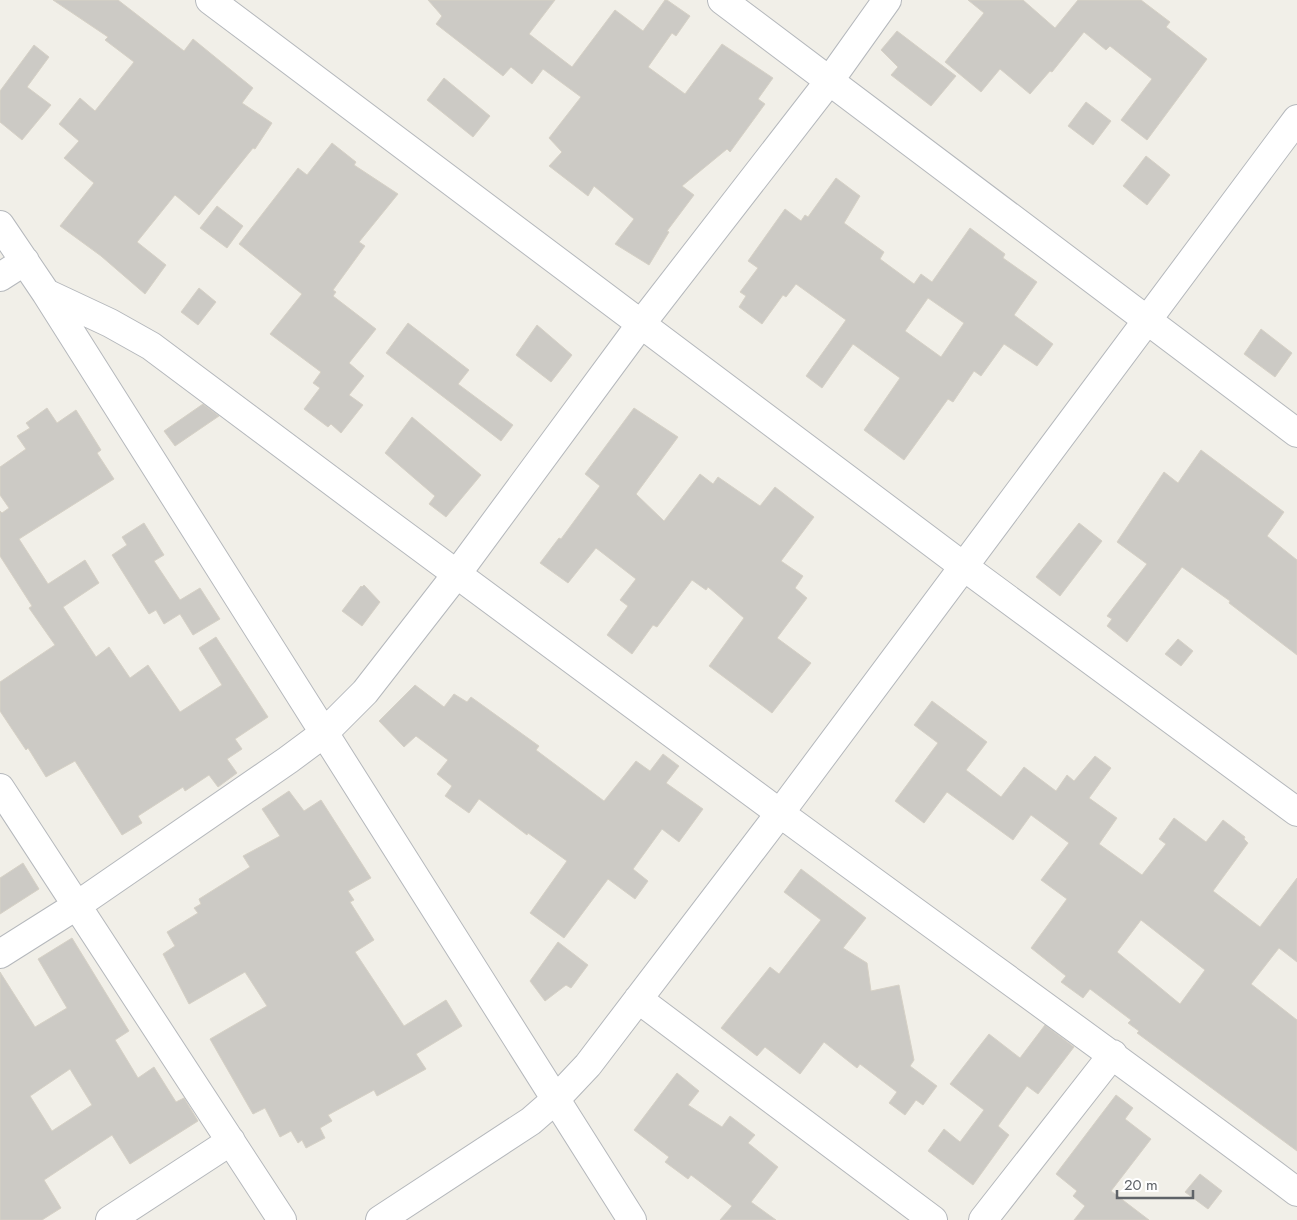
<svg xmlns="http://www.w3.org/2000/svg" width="1297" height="1220" font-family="Jost,sans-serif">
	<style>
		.building { fill: #cccac5; stroke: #d6d1c6; fill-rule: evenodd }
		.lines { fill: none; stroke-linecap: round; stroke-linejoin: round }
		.minor-casing { stroke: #b5b8bc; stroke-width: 30 }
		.minor { stroke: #fff; stroke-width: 28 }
	</style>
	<rect width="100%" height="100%" fill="#f1efe8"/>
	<path class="building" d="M53,0h65l66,51 9,-12 60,49 -11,15 30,20 -17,26 -2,-1 -54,67 -24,-20 -38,47 29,23 -21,29 -44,-38 -41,-30 34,-43 -30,-25 15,-17 -20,-17 21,-26 15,13 39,-49 -29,-22 3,-3z
		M428,0h127l-26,34 43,33 43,-57 28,21 22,-31h2l23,16 -14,20 -4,-3 -24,34 37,27 37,-50 51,34 -15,21 7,5 -35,48 -3,-3 -45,37 12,9 -27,36 2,1 -20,33 -34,-21 19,-25 -40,-33 -6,10 -39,-30 13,-14 -13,-14 32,-41 -38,-28 -11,15 -21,-17 -8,9 -67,-52 6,-8z
		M968,0h55l32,28 23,-28h63l29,22 -4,5 41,32 -60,81 -26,-20 31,-41 -42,-33 -4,4 -22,-18 -32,40 -2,-1 -20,23 -30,-25 -19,23 -36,-30 39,-49z
		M897,31l59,45 -25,30 -40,-31 7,-8 -17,-17z
		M34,45l15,12 -22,30 24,18 -29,35 -22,-18v-31z
		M444,78l46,38 -17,21 -46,-37z
		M1086,102l25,19 -18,24 -25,-19z
		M332,143l24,19 -2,3 44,29 -39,48 6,4 -32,44 3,2 -3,4 43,33 -27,34 15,13 -15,19 14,10 -22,28 -10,-9 -3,3 -24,-18 16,-21 -7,-5 8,-11 -51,-38 32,-40 -63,-50 59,-76 9,7z
		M1146,156l24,19 -23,30 -24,-19z
		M836,178l24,18 -16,27 40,29 -4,7 34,25 7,-10 11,8 38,-54 35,26 -2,4 34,24 -23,33 39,29 -16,22 -33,-22 -23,32 -7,-5 -21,31 -5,-3 -44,61 -40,-30 36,-52 -47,-34 -31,44 -16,-12 40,-56 -50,-36 -10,13 -3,-2 -21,29 -23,-17 7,-11 -6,-4 18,-24 -10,-7 37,-52 16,12 4,-6 3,2zM928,298l36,25 -23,34 -36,-26z
		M217,206l26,20 -16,22 -27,-20z
		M199,288l17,14 -18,23 -17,-13z
		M408,323l61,47 -11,14 55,41 -12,16 -115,-88z
		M537,325l35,30 -21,27 -35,-27z
		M1261,329l31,24 -17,24 -31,-23z
		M203,404l16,12 -44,30 -11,-15z
		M47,408l10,15 19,-13 25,40 -4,3 17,26 -95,60 29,45 37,-24 14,23 -36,24 33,50 13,-10 21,31 18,-13 32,47 42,-27 -23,-37 17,-11 52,80 -33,22 7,10 -15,10 10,14 -19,14 -9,-12 -24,16 -2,-4 -45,29 4,7 -20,12 -47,-74 -29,16 -18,-29 -2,2 -26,-39v-29l55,-37 -26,-37 3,-2 -32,-50v-45l2,2 7,-5 -9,-13v-28l26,-18 -9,-13 13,-8 -4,-5z
		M634,408l44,29 -42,57 28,27 36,-47 13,10 5,-7 42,29 15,-19 39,30 -33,44 22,15 -8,12 12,10 -30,40 34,25 -39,50 -63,-47 35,-48 -36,-31 -2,3 -14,-10 -35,47 -4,-2 -21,29 -25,-19 21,-29 -8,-6 16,-21 -40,-31 -28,35 -28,-20 19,-25 2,1 39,-53 -15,-12z
		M412,417l69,58 -35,42 -17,-13 6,-8 -50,-43z
		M1201,450l83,62 -17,24 30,24v95l-68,-52 1,-2 -48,-34 -55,75 -20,-16 5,-7 -5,-3 40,-52 -30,-22 47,-70 14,11z
		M144,523l20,32 -10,6 26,39 20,-12 20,31 -27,16 -13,-21 -16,10 -8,-14 -7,4 -37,-59 15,-10 -5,-8z
		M1079,523l23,18 -42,55 -24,-19z
		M364,585l16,17 -18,24 -20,-15 19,-25 1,1z
		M1178,639l15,12 -12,15 -16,-12z
		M415,685l29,22 10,-13 13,8 4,-5 68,49 -3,4 68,51 32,-40 14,10 13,-17 16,12 -13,17 37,26 -24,33 -17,-13 -29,40 15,12 -13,18 -27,-20 -44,59 -34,-25 37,-52 -39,-28 -1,2 -48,-36 -10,14 -24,-17 7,-10 -15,-12 11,-14 -32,-24 -12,11 -25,-26z
		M932,701l55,41 -21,28 35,27 23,-30 32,24 11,-16 7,6 21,-25 16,12 -22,30 28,20 -18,26 43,31 24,-31 -7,-5 15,-21 32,24 17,-22 22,17 -1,2 4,4 -35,48 47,36 37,-49v84l-18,-14 -28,36 46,36v131l-160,-118 2,-2 -11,-8 3,-3 -41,-31 -7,9 -22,-16 5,-6 -35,-28 36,-49 -26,-19 28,-37 -38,-28 -18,25 -66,-48 -23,31 -29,-22 43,-58 -24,-18zM1141,920l64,50 -25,34 -63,-52z
		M289,791l15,20 17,-11 50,78 -23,13 6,9 -4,2 24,38 -19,12 49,74 42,-26 16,26 -46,28 10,15 -49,27 -3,-6 -46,25 4,6 -12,7 5,10 -19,10 -4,-8 -4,3 -7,-12 -11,6 -15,-29 -12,6 -43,-75 57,-33 -22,-34 -56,32 -26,-50 12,-8 -8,-14 31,-19 -4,-5 7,-4 -2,-5 51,-32 -7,-11 37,-20 -18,-27z
		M23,863l16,26 -39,25v-36z
		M801,869l65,49 -23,30 24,15 4,28 28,-6 15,75 -4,6 27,20 -14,19 -7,-5 -11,15 -16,-12 8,-11 -37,-28 -3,4 -33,-26 -24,32 -35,-27 -8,9 -36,-28 49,-61 9,7 42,-54 -37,-28z
		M72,938l57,93 -14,9 23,38 16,-11 22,35 8,-4 14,23 -68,43 -18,-29 -68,45 17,28 -19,12h-42v-248l35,55 32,-19 -29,-49zM70,1069l22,36 -40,26 -22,-35z
		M558,942l30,23 -17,23 -5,-3 -21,16 -15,-20z
		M1045,1025l29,22 -36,47 -11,-8 -29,40 11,9 -36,50 -45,-34 16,-22 16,13 24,-32 -34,-26 39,-50 31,24z
		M677,1073l22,18 -11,14 34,22 8,-11 25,19 -7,8 30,24 -27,35 25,18h-56l12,-14 -41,-31 -3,4 -23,-17 4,-5 -35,-27z
		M1116,1095l17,13 -8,11 26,20 -40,52 38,29h-75l11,-14 -12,-10 4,-5 -21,-17z
		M1200,1174l22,17 -14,18 -23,-17z"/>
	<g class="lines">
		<g class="minor-casing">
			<path id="minor" d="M210,0l753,566 334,246
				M722,0l575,433
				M0,225l46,68 586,927
				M0,277l25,-16
				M46,293l64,30 41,23c208,156 416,311 626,465 173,127 348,252 520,381
				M0,788l282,432
				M0,954l76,-48 212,-146 35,-26 42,-42 91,-117 185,-251 189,-244 57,-80
				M638,999l295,221
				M110,1220l121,-79
				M380,1220l151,-99 24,-21 33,-35 192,-252 517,-694
				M983,1220l130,-166"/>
		</g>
		<use href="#minor" class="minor"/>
	</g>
	<path d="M1117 1190v8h76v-8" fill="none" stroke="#5f6368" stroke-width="2.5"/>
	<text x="1124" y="1190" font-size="15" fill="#5f6368" stroke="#ffffff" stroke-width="4" paint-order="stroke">20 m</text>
</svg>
